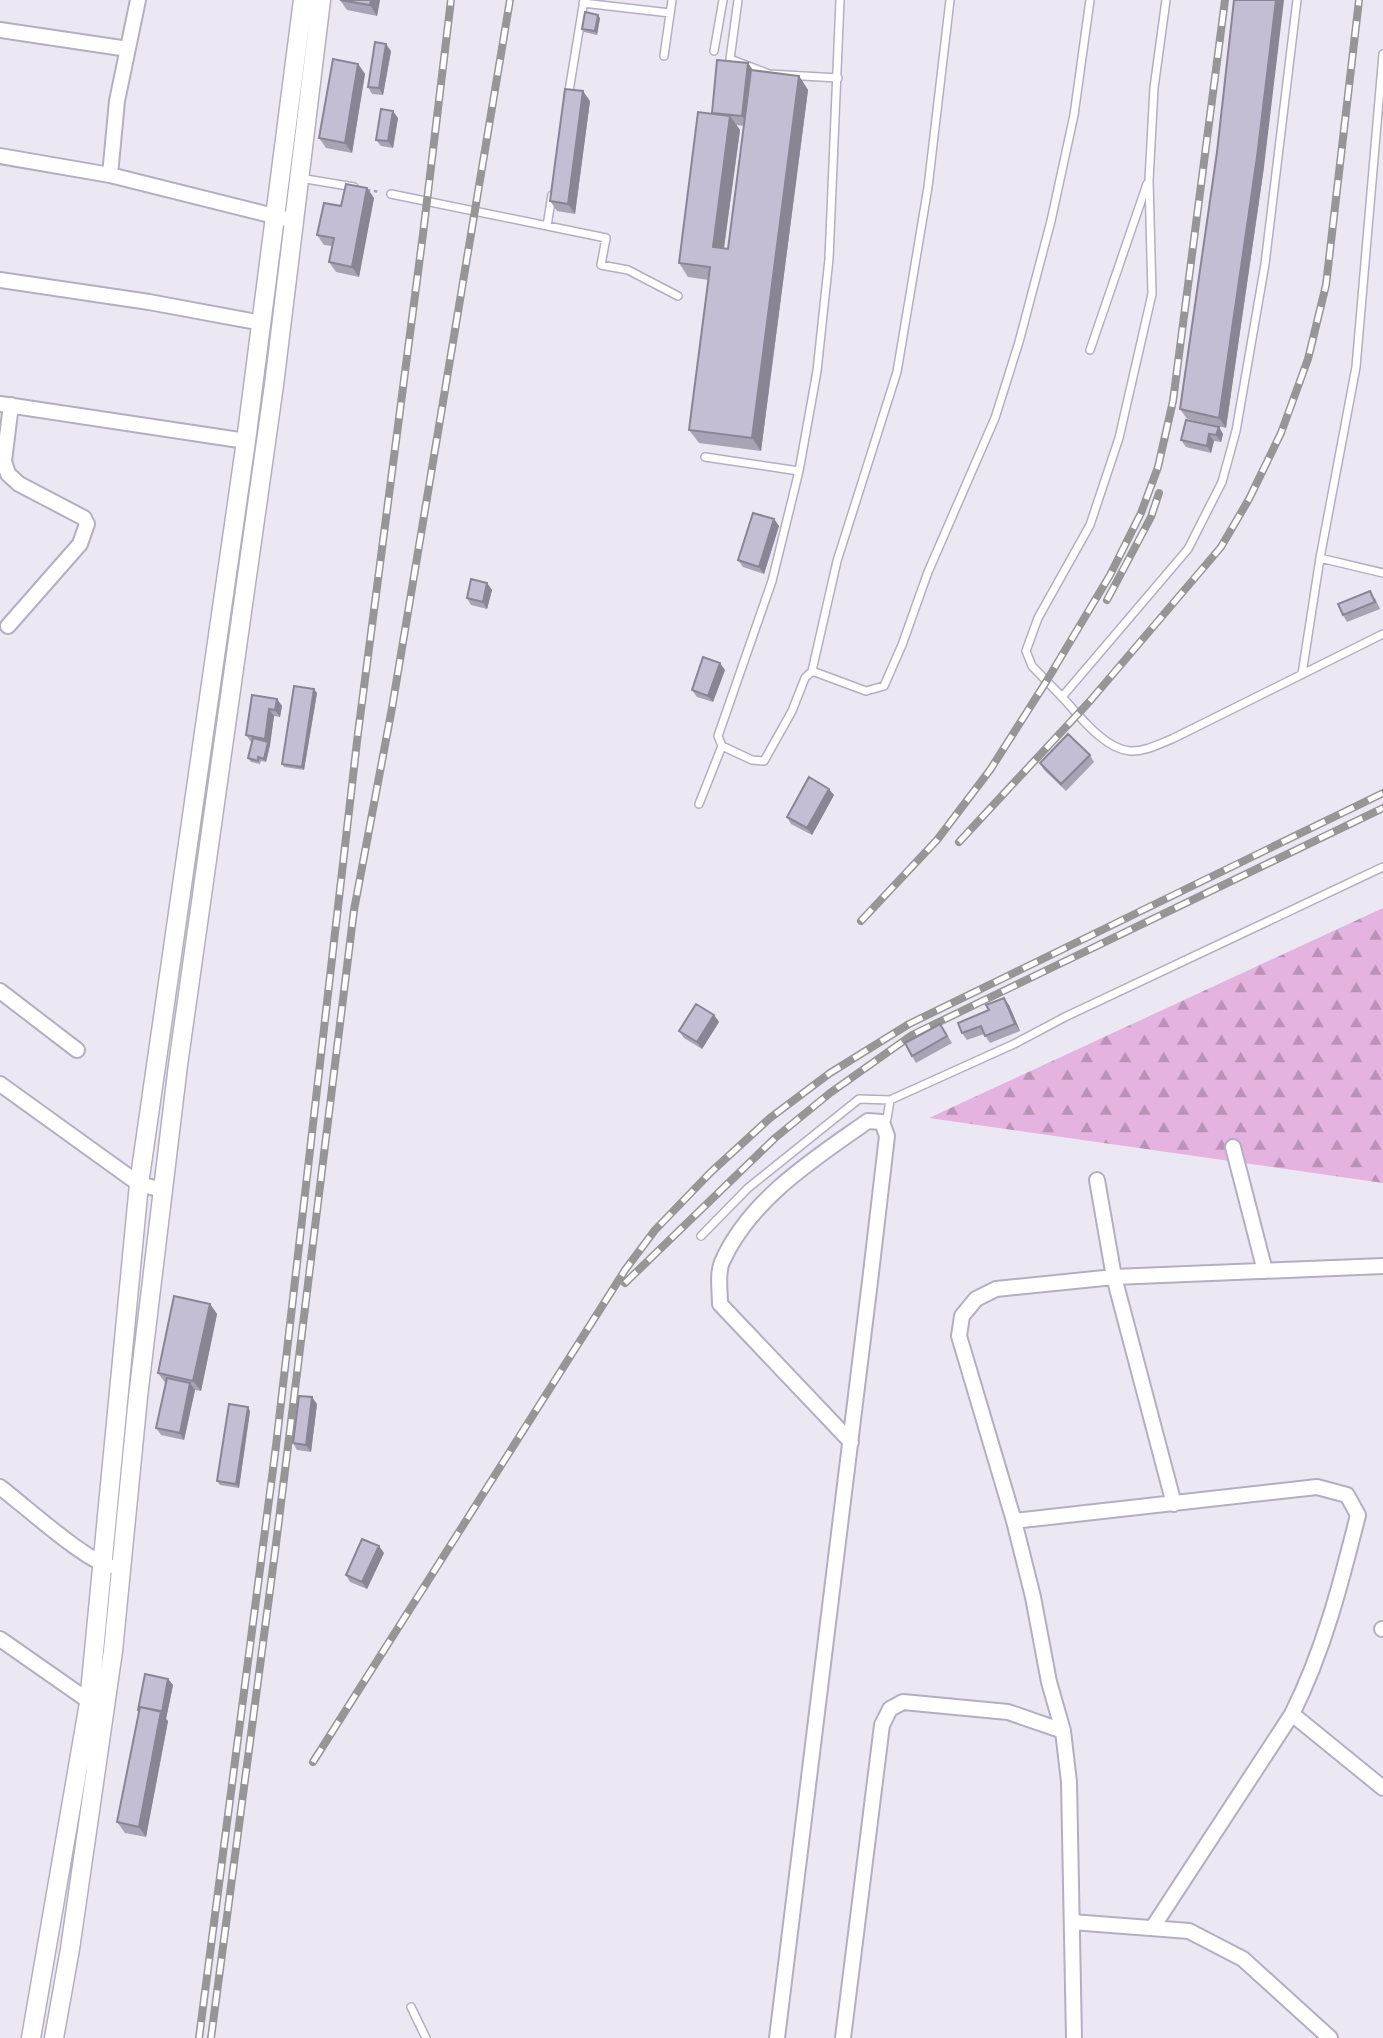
<svg xmlns="http://www.w3.org/2000/svg" width="1383" height="2038" font-family="Helvetica,sans-serif">
	<style>
		.forest { fill: url(#forest-firs) }
		.lines { fill: none; stroke-linecap: round; stroke-linejoin: round }
		.service-casing { stroke: #b4aec1; stroke-width: 10 }
		.minor-casing { stroke: #b4aec1; stroke-width: 18 }
		.tertiary-casing { stroke: #b4aec1; stroke-width: 21 }
		.path { stroke: #a89dbe; stroke-width: 2.5; stroke-dasharray: 3.5 3.5; stroke-linecap: butt }
		.service { stroke: #fff; stroke-width: 7 }
		.minor { stroke: #fff; stroke-width: 14 }
		.tertiary { stroke: #fff; stroke-width: 18 }
		.rail-casing { stroke: #969696; stroke-width: 8 }
		.rail { stroke: #fff; stroke-width: 5; stroke-dasharray: 16; stroke-linecap: butt }
		.wall { fill: #a9a3b6; fill-rule: evenodd }
		.shaded-wall { fill: #898594 }
		.building { fill: #c4bed4; stroke: #898594; stroke-width: 2 }
	</style>
	<defs>
		<pattern id="forest-firs" width="22" height="20" patternUnits="userSpaceOnUse" patternTransform="scale(1.75)"><rect width="22" height="20" fill="#e4b3df"/><path d="M5 1l3.5 6h-7zM16 11l3.5 6h-7z" fill="#ba92b7"/></pattern>
	</defs>
	<rect width="100%" height="100%" fill="#ece8f3"/>
	<path class="forest" d="M1383,908v275l-454,-65z"/>
	<g class="lines">
		<g class="service-casing">
			<path id="service" d="M738,0l-8,59 39,15 69,4
				M840,0l-11,259 -12,112 -18,100 -27,110 -54,155 4,10 30,14 12,1 28,-50 13,-33 7,-7 54,20 18,-5 18,-41 26,-73 67,-154 24,-76 32,-121 23,-106 16,-115
				M1297,0l-32,264 -29,167 -14,51 -34,67 -126,148c17,18 42,52 68,54 14,1 29,-7 42,-12l211,-105
				M583,3l87,10
				M714,51l9,-51
				M1383,54l-27,313 -36,191 63,15
				M664,56l8,-56
				M568,97l16,-97
				M300,178l54,9
				M391,194l215,44 -5,27 27,5 50,26
				M547,226l5,-31
				M1090,350l57,-166
				M705,457l94,14
				M812,671l25,-110 60,-189 31,-185 22,-187
				M1302,674l18,-116
				M1062,697l-30,-31 -6,-15 12,-33 52,-93 29,-87 33,-144 -3,-114 5,-92 12,-88
				M699,804l23,-58
				M882,1121l5,-2 3,-19 124,-56 51,-27 318,-150
				M701,1236l47,-48 111,-89 31,1
				M411,2007l15,31"/>
		</g>
		<g class="minor-casing">
			<path id="minor" d="M138,0l-21,101 -7,74 184,46
				M0,30l128,19
				M0,156l110,19
				M0,280l149,22 113,21
				M0,404l246,37
				M8,626l72,-82 7,-20 -3,-6 -65,-34 -11,-10 -4,-13 7,-56
				M0,991l77,59
				M0,1084l139,100 24,6
				M1233,1147l32,124
				M1097,1180l17,97 60,227
				M0,1487c25,19 82,71 109,79
				M1014,1521l19,76 16,85 14,49 6,51 5,256
				M1382,1629h1
				M0,1639l96,67
				M1292,1714l91,74
				M1072,1922l117,9 54,28 87,79
				M1153,1927l139,-213c32,-64 49,-131 66,-199l-11,-20 -30,-8 -303,34 -55,-185 3,-20 14,-17 20,-10 118,-12 269,-11
				M777,2038c39,-300 75,-601 110,-902l-5,-14 -14,-1c-54,38 -118,78 -146,141 -5,11 -2,30 -2,42l131,138
				M843,2038l39,-313 8,-16 13,-7 105,10 55,19"/>
		</g>
		<g class="tertiary-casing">
			<path id="tertiary" d="M31,2038l58,-335 50,-519 107,-743 57,-441
				M54,2038l16,-89 43,-298 25,-254 40,-332 96,-680 47,-385"/>
		</g>
		<path class="path" d="M367,190l14,2"/>
		<use href="#service" class="service"/>
		<use href="#minor" class="minor"/>
		<use href="#tertiary" class="tertiary"/>
		<g class="rail-casing">
			<path id="rail" d="M1107,600l44,-83 8,-24
				M959,842l131,-141 131,-154 28,-48 32,-66 27,-74 18,-74 33,-285
				M861,921l76,-81 53,-70 56,-88 64,-107 31,-62 17,-46 15,-66 52,-401
				M625,1283l150,-145 55,-45 82,-58 471,-227
				M313,1762l312,-492 30,-40 56,-58 59,-54 60,-45 79,-49 474,-231
				M199,2038l77,-592 82,-713 65,-499 28,-234
				M211,2038l64,-486 79,-642 38,-202 118,-708"/>
		</g>
		<use href="#rail" class="rail"/>
	</g>
	<path class="wall" d="M340,0h40l-3,16 -30,-6z
		M600,18l-3,17 -13,-3 -2,-3z
		M391,51l-8,44 -11,-1 -4,-7z
		M358,64l7,10 -13,79 -26,-5 -7,-10z
		M753,70l46,6 9,14 -47,361 -62,-8 -10,-13 20,-150 -21,-3 -9,-14 34,-149 -1,-1zM736,125l8,1 -16,123h-4l16,-119z
		M590,101l-15,113 -18,-3 -7,-10z
		M398,118l-5,30 -12,-2 -5,-6z
		M1264,167l-38,261 -39,-9 -7,-10z
		M367,188l7,10 -15,79 -23,-5 -7,-10 3,-16 -8,-1 -7,-10 24,-29z
		M1219,427l4,7 -2,8 -7,-1 -3,12 -25,-6 -5,-7z
		M774,519l5,7 -15,48 -21,-7 -5,-7z
		M487,583l5,7 -5,19 -16,-4 -4,-7z
		M1375,598l5,11 -33,13 -4,-7z
		M725,670l-12,32 -16,-5 -5,-7z
		M317,693l-13,77 -20,-3 -2,-3z
		M277,699l5,7 -2,11 -6,-1 -4,29 -4,17 -5,-1 -1,3 -9,-2 -3,-4 4,-16h-1l-5,-7z
		M1090,755l4,7 -28,29 -22,-21 -4,-7z
		M834,795l-22,40 -21,-11 -4,-7z
		M1009,1005l11,26 -30,12 -6,-9 -17,6 -5,-7z
		M714,1015l5,7 -17,27 -18,-11 -5,-7z
		M945,1031l7,12 -36,20 -4,-7z
		M210,1304l7,10 -16,77 -6,-1 -11,50 -23,-5 -5,-7 10,-44 -8,-11z
		M317,1404l-6,48 -14,-2 -4,-7z
		M250,1411l-11,77 -19,-3 -3,-4z
		M384,1553l-17,36 -17,-7 -4,-7z
		M168,1679l5,6 -7,34 2,2 -22,116 -21,-4 -8,-11z"/>
	<path class="shaded-wall" d="M371,0h9l-3,16 -7,-11z
		M1276,0h8l-20,167 -38,261 -7,-10z
		M598,15l2,3 -3,17 -2,-4z
		M386,44l5,7 -8,44 -4,-7z
		M748,63l7,10 -6,53 -7,-10z
		M358,64l7,10 -13,79 -7,-10z
		M799,76l9,14 -47,361 -9,-13z
		M583,91l7,10 -15,113 -7,-10z
		M393,111l5,7 -5,30 -5,-7z
		M730,116l10,14 -18,131 -9,-14z
		M367,188l7,10 -15,79 -7,-10z
		M1219,427l4,7 -2,8 -5,-7z
		M1209,434l5,7 -3,12 -4,-7z
		M774,519l5,7 -15,48 -5,-7z
		M487,583l5,7 -5,19 -4,-7z
		M720,663l5,7 -12,32 -5,-6z
		M314,689l3,4 -13,77 -2,-3z
		M277,699l5,7 -2,11 -5,-7z
		M269,709l5,7 -4,29 -5,-6z
		M268,742l2,3 -4,17 -2,-3z
		M829,789l5,6 -22,40 -5,-7z
		M1004,998l5,7 11,26 -5,-7z
		M714,1015l5,7 -17,27 -5,-7z
		M210,1304l7,10 -16,77 -8,-10z
		M190,1383l5,7 -11,50 -4,-7z
		M312,1397l5,7 -6,48 -5,-7z
		M248,1407l2,4 -11,77 -3,-4z
		M379,1546l5,7 -17,36 -5,-7z
		M168,1679l5,6 -7,34 2,2 -22,116 -7,-10z"/>
	<path class="building" d="M340,0h31l-1,5z
		M1234,0h42l-19,157 -38,261 -39,-9 37,-257z
		M585,12l13,3 -3,16 -13,-2z
		M375,42l11,2 -7,44 -11,-1z
		M333,59l25,5 -13,79 -26,-5z
		M717,60l31,3 -6,53 -30,-3z
		M751,70l48,6 -47,362 -63,-8 21,-163 -31,-4 19,-151 32,4 -17,131 15,2z
		M565,89l18,2 -15,113 -18,-3z
		M381,109l12,2 -5,30 -12,-1z
		M346,184l21,4 -15,79 -23,-5 5,-24 -17,-3 7,-32 17,3z
		M1186,420l33,7 -3,8 -7,-1 -2,12 -26,-6z
		M753,513l21,6 -15,48 -21,-7z
		M471,579l16,4 -4,19 -16,-4z
		M1370,591l5,11 -32,13 -5,-11z
		M703,657l17,6 -12,33 -16,-6z
		M294,686l20,3 -12,78 -20,-3z
		M252,695l25,4 -2,11 -6,-1 -4,30 -19,-4z
		M1068,734l22,21 -29,29 -21,-21z
		M253,738l15,4 -4,17 -6,-2v4l-10,-3z
		M809,777l20,12 -22,39 -20,-11z
		M1004,998l11,26 -30,12 -4,-10 -19,7 -4,-10 31,-13 -3,-5z
		M696,1004l18,11 -17,27 -18,-11z
		M940,1024l7,12 -35,20 -7,-13z
		M174,1296l36,8 -17,77 -35,-8z
		M167,1378l23,5 -10,50 -24,-5z
		M299,1396l13,1 -6,48 -13,-2z
		M229,1404l19,3 -12,77 -19,-3z
		M362,1539l17,7 -17,36 -16,-7z
		M145,1674l23,5 -6,33 -22,-5 -1,3h-1z
		M140,1707l21,4 -22,116 -22,-5z"/>
</svg>
